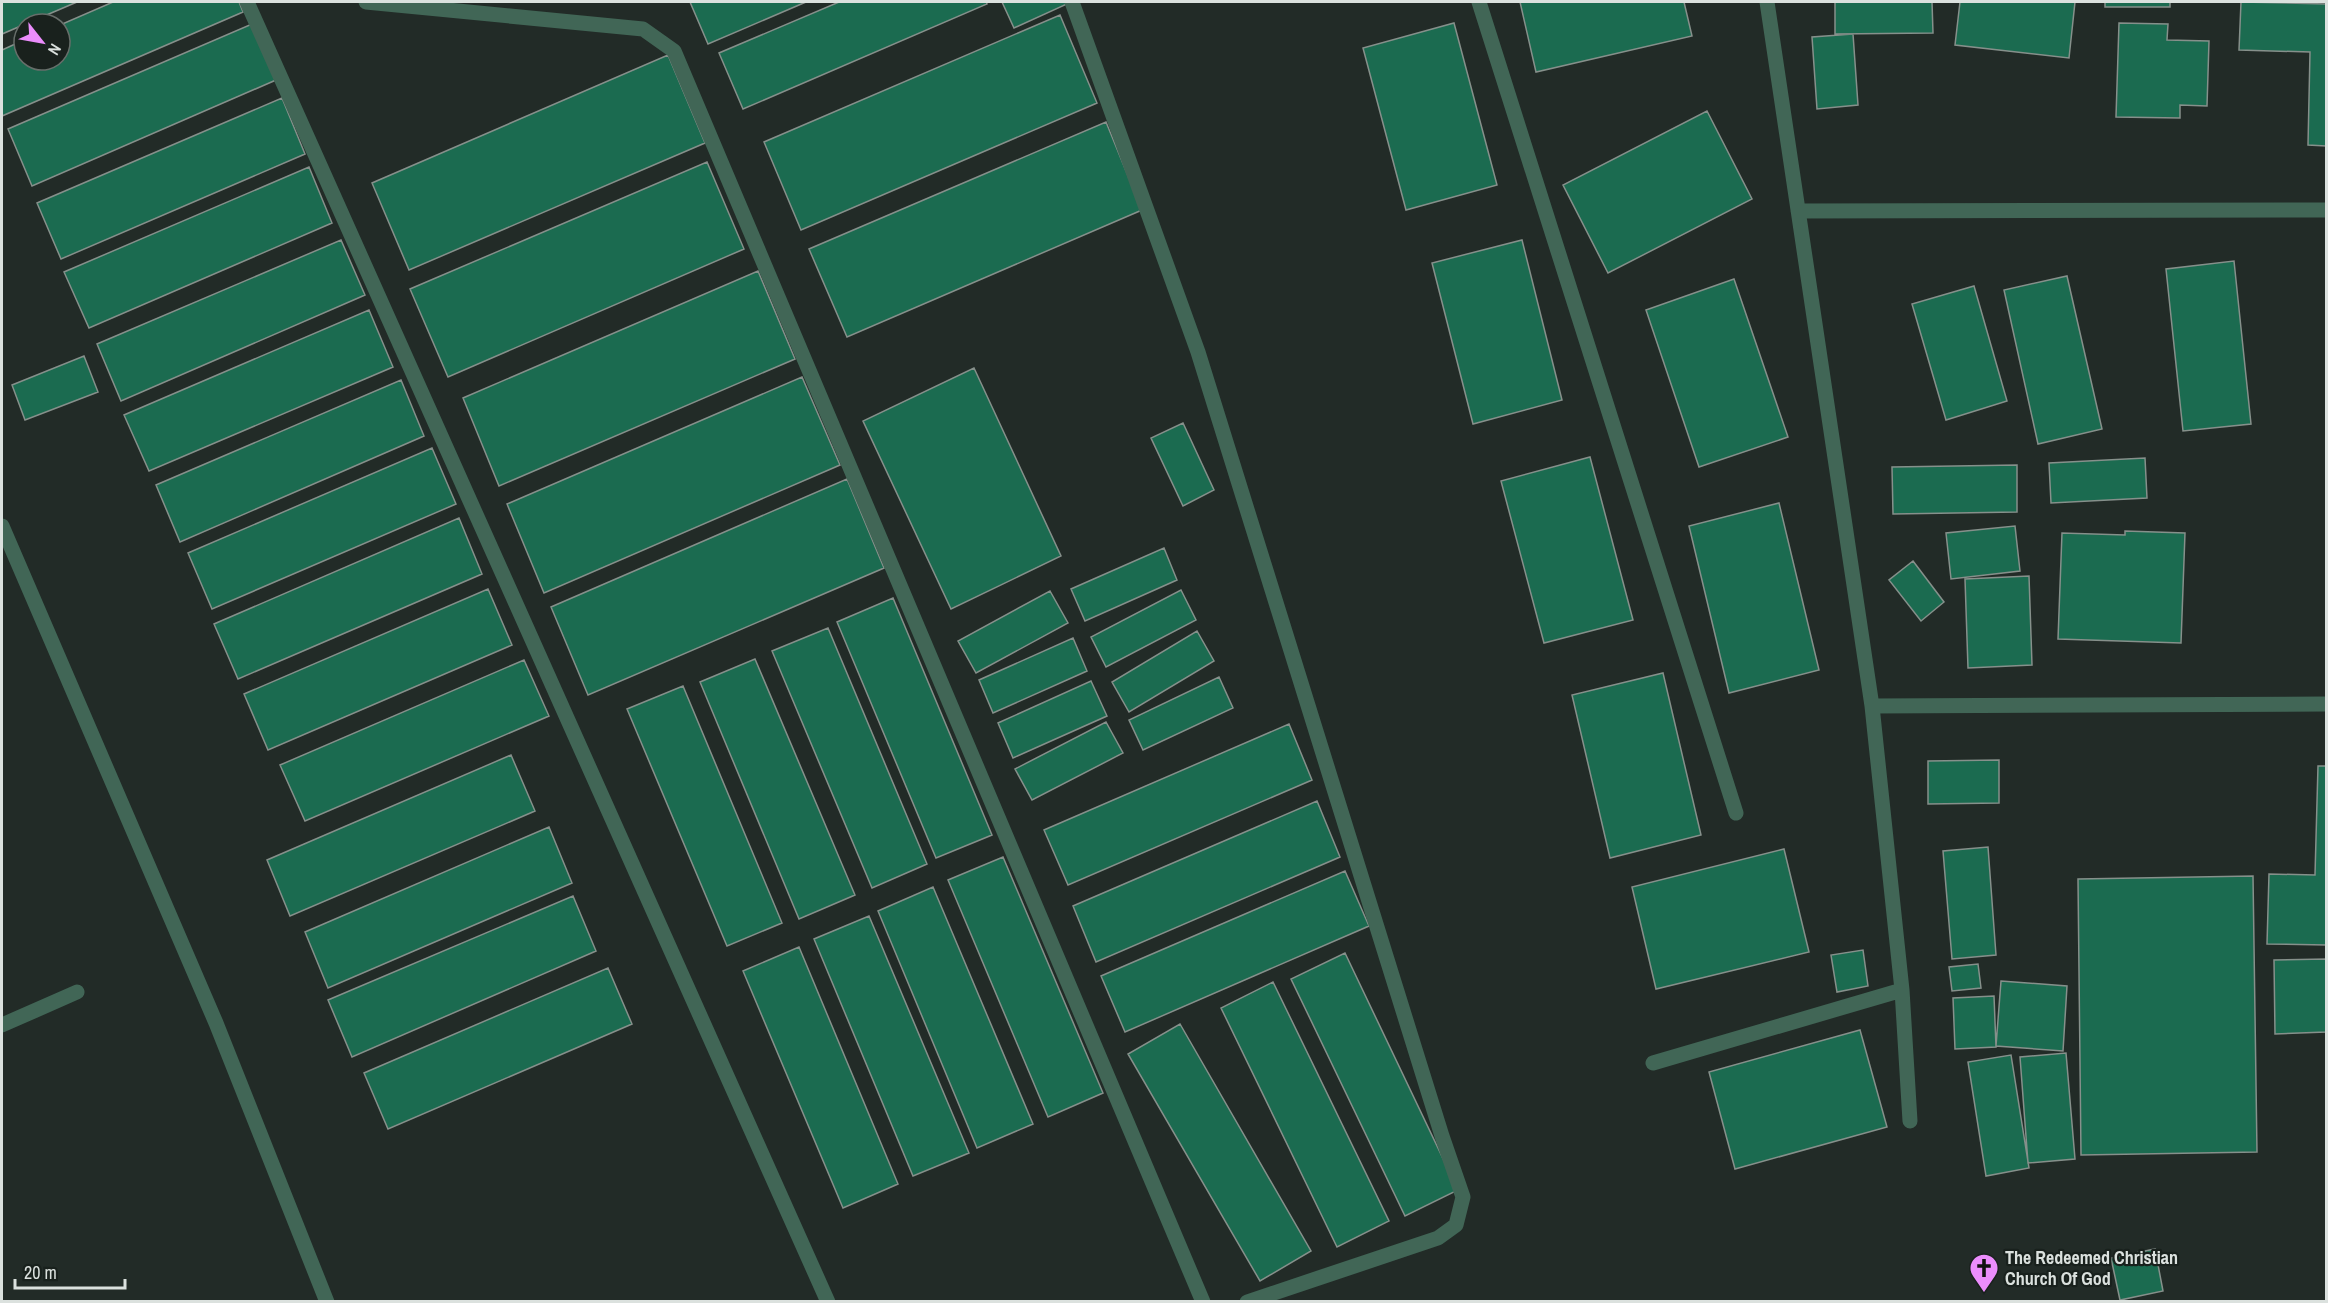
<svg xmlns="http://www.w3.org/2000/svg" width="2328" height="1303" font-family="'Archivo Narrow',sans-serif">
	<style>
		.building { fill: #1b6b50; stroke: #86908b; stroke-width: 1.5 }
		.lines { fill: none; stroke-linecap: round; stroke-linejoin: round }
		.minor { stroke: #416656; stroke-width: 15 }
		.labels { text-anchor: middle; stroke-width: 4.5; stroke-linejoin: round; paint-order: stroke }
		.poi-label { font-size: 18px; font-weight: bold; fill: #dbe1de; stroke: #19211d; text-anchor: start }
	</style>
	<rect width="100%" height="100%" fill="#222b27"/>
	<path class="building" d="M2,2h75l-75,32z
		M113,2h126l4,10 -241,104v-66l22,-10v20h36v-35z
		M690,2h116l-98,42z
		M839,2h147l1,2 -244,105 -24,-56z
		M1002,2h64l1,2 -53,24z
		M1520,2h164l8,34 -156,36z
		M1835,2h97l1,31 -98,1z
		M1960,2h115l-6,56 -114,-13z
		M2105,2h65v5h-65z
		M2241,2l85,2v142l-18,-1 2,-93 -71,-2z
		M1060,15l37,88 -296,127 -37,-88z
		M1454,23l43,162 -91,25 -43,-162z
		M2119,23l49,1 -1,16 42,1 -2,65 -27,-1v13l-64,-1z
		M252,24l24,56 -244,106 -24,-57z
		M1853,34l5,71 -41,4 -5,-72z
		M668,55l37,88 -296,127 -37,-87z
		M282,98l23,56 -244,105 -24,-56z
		M1707,111l45,88 -144,74 -45,-88z
		M1106,122l36,88 -295,127 -38,-88z
		M707,162l37,87 -296,128 -38,-88z
		M309,167l23,56 -243,105 -25,-56z
		M341,240l24,55 -244,106 -24,-57z
		M1522,240l40,160 -89,24 -41,-161z
		M2234,261l17,163 -68,7 -17,-162z
		M758,271l37,88 -296,127 -36,-88z
		M2067,276l35,153 -64,15 -34,-154z
		M1734,279l54,158 -89,30 -53,-157z
		M1974,286l33,115 -61,19 -34,-116z
		M369,310l24,57 -244,104 -25,-56z
		M84,356l14,36 -73,28 -13,-35z
		M974,368l87,188 -110,53 -88,-188z
		M802,377l38,88 -296,128 -37,-89z
		M401,380l23,56 -244,106 -24,-57z
		M1183,423l31,67 -31,16 -32,-68z
		M432,448l24,56 -244,105 -24,-56z
		M1590,457l43,163 -89,23 -43,-162z
		M2145,458l2,40 -96,5 -2,-40z
		M2017,465v47l-124,2 -1,-47z
		M847,479l37,89 -296,127 -37,-88z
		M1779,503l40,167 -90,23 -40,-167z
		M459,518l23,56 -244,105 -24,-55z
		M2015,526l5,45 -69,8 -5,-46z
		M2125,531l60,2 -4,110 -123,-4 4,-106 63,2z
		M1164,548l13,32 -92,41 -14,-32z
		M1913,561l31,41 -23,19 -32,-41z
		M2029,576l3,89 -64,3 -3,-89z
		M488,589l24,56 -244,105 -24,-56z
		M1181,590l15,30 -90,47 -15,-30z
		M1050,591l18,32 -92,50 -18,-32z
		M893,598l99,237 -56,23 -99,-236z
		M828,628l99,236 -55,24 -100,-237z
		M1197,631l17,30 -85,51 -17,-30z
		M1073,638l14,33 -94,42 -14,-33z
		M755,659l100,236 -56,24 -99,-237z
		M524,660l25,56 -244,105 -25,-56z
		M1663,673l38,162 -91,23 -38,-163z
		M1219,677l14,31 -90,42 -14,-30z
		M1091,681l16,35 -94,42 -15,-35z
		M683,686l99,237 -55,23 -100,-237z
		M1106,722l17,31 -91,47 -17,-31z
		M1289,724l23,56 -244,105 -24,-55z
		M511,755l24,56 -245,105 -23,-56z
		M1999,760v43l-71,1v-43z
		M2318,766h8v179l-59,-1 2,-70 46,1z
		M1317,801l23,56 -244,105 -23,-56z
		M549,827l23,56 -244,105 -23,-56z
		M1988,847l8,108 -44,4 -9,-108z
		M1784,849l25,103 -153,37 -24,-102z
		M1003,857l100,236 -55,24 -100,-237z
		M1345,871l24,55 -244,106 -24,-56z
		M2253,876l4,276 -176,3 -3,-276z
		M933,887l100,237 -56,24 -99,-237z
		M573,896l23,55 -244,106 -24,-57z
		M869,916l100,237 -56,23 -99,-237z
		M799,947l99,237 -55,24 -100,-237z
		M1863,950l5,36 -31,6 -6,-37z
		M1345,953l113,237 -53,26 -114,-237z
		M2326,959v73l-51,2 -1,-74z
		M1978,964l3,24 -29,3 -3,-24z
		M608,968l24,56 -244,105 -24,-56z
		M2001,981l66,5 -4,65 -67,-5z
		M1273,982l116,239 -52,26 -116,-239z
		M1994,996l2,51 -41,2 -2,-51z
		M1180,1024l131,227 -51,30 -132,-227z
		M1860,1030l27,97 -152,42 -26,-97z
		M2066,1053l9,106 -47,4 -8,-106z
		M2011,1055l18,113 -43,8 -18,-114z
		M2155,1249l8,42 -43,9 -9,-42z"/>
	<g class="lines">
		<path class="minor" d="M247,2l581,1300
			M366,2l277,27 31,22 529,1251
			M1072,2l126,350 244,784 21,61 -7,28 -18,13 -191,64
			M1479,2l257,811
			M1767,2l105,704 30,284 8,131
			M1798,211l528,-1
			M2,526l214,497 111,279
			M1872,706l454,-2
			M2,1025l75,-33
			M1653,1063l249,-73"/>
	</g>
	<defs>
		<g id="church-pin" transform="scale(1.5)"><path d="M0 17L-7.5 6A9.5 9.5 0 1 1 7.5 6Z" fill="#eb8dfc" stroke="#19211d"/><path d="M-1.2-6h2.4v3.5h3.3v2.4h-3.3V6h-2.4V-.1h-3.3v-2.4h3.3Z" fill="#111"/></g>
	</defs>
	<g fill-rule="evenodd">
		<use href="#church-pin" x="1984" y="1268"/>
	</g>
	<g class="labels">
		<g class="poi-label">
			<text x="2005" y="1264">The Redeemed Christian<tspan x="2005" dy="21">Church Of God</tspan></text>
		</g>
	</g>
	<rect width="2328" height="1303" fill="none" stroke="#dbe1de" stroke-width="6"/>
	<g transform="translate(42 42) rotate(121)"><circle r="28" fill="#19211d" stroke="#676e6a" stroke-width="1.5"/>
	<path d="M0-4.5L10 22L0 15L-10 22Z" fill="#eb8dfc"/>
	<text y="-9" font-size="16" font-weight="bold" text-anchor="middle" fill="#dbe1de">N</text>
	</g>
	<path d="M15 1279v9h110v-9" fill="none" stroke="#dbe1de" stroke-width="3"/>
	<text x="24" y="1279" font-size="18" fill="#dbe1de" stroke="#19211d" stroke-width="4.5" paint-order="stroke">20 m</text>
</svg>
